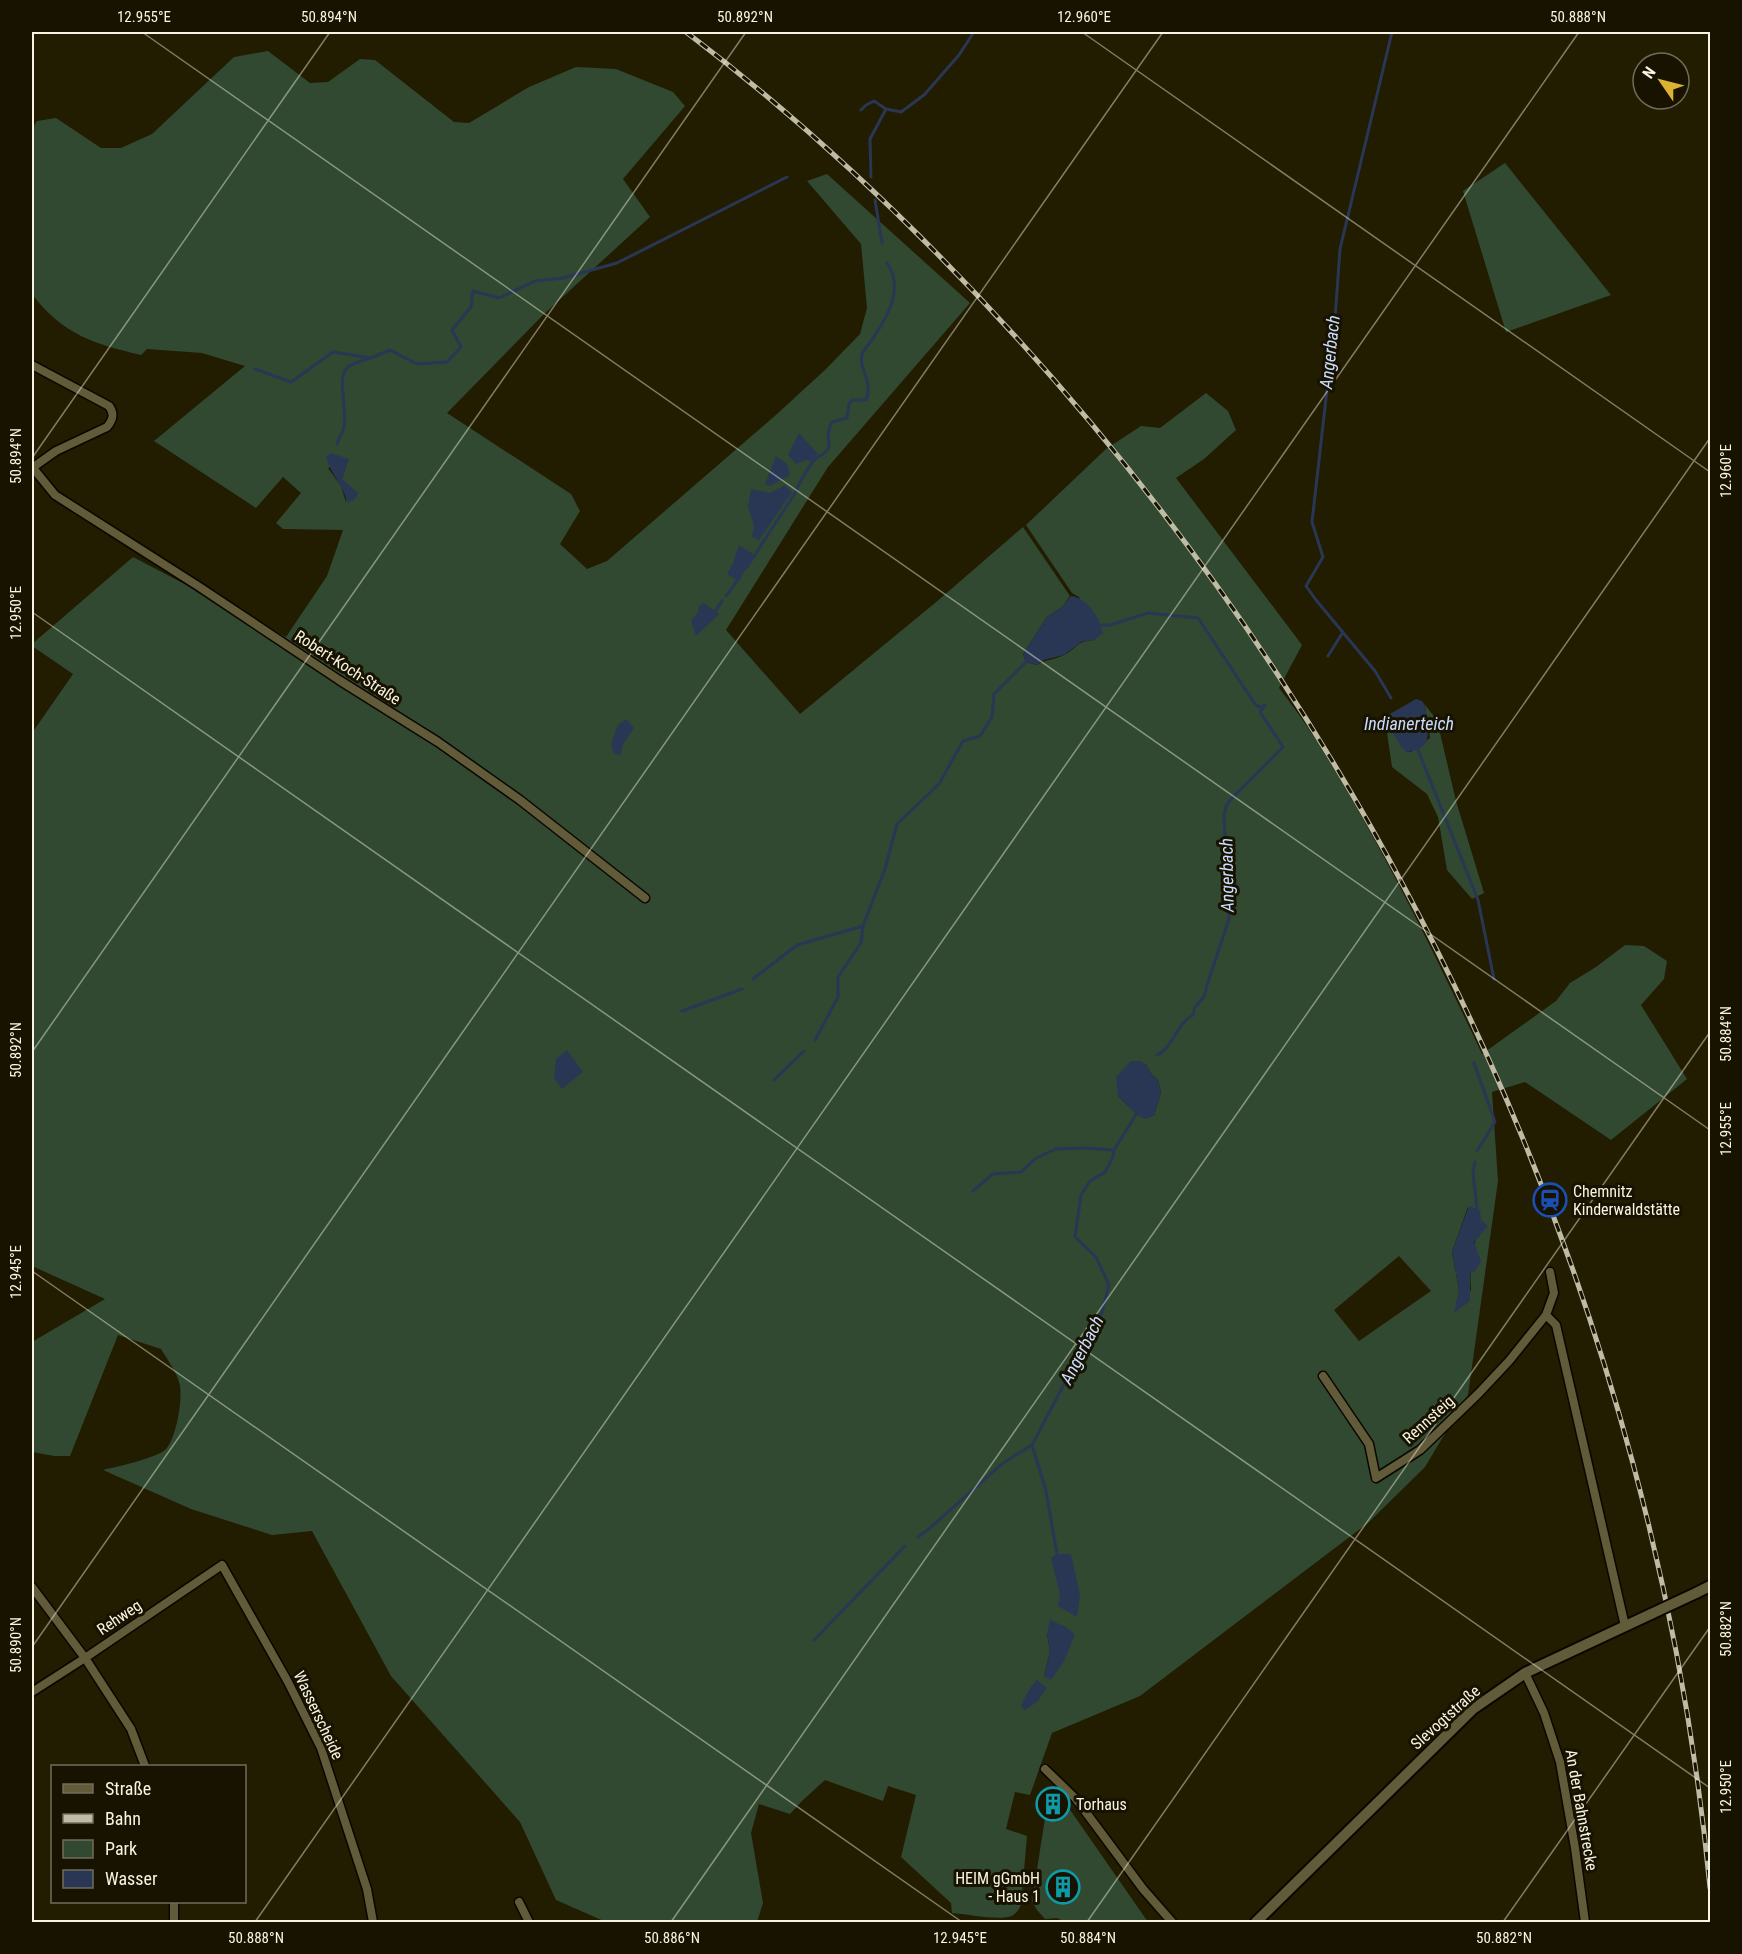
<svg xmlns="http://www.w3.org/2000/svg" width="1742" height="1954" font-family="'Roboto Condensed',sans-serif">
<rect width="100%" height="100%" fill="#221c00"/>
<path fill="#314931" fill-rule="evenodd" d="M268,51l42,32 18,-1 32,-23 15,1 79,62 15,1 60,-36 47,-20 40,2 57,23 12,14 -62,73 27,38 -107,98 -96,98 124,81 9,17 -20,33 27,25 20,-8 170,-147 49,-45 34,-35 7,-26 -6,-64 -54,-63 20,-7 143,129 -142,164 -102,163 74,84 135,-111 88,-76 47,69 -7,10 -16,11 -24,37 3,8 11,3c9,-6 18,-5 27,-10 15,-8 10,-13 30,-15l-15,-43 -7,-4 -46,-68 80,-76 35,-23 19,2 46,-35 22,18 8,19 -32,29 -28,19 126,167 -23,43c13,17 26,34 37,52 62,98 116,208 166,314l74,-53 14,-18 26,-16 29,-22 19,1 23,15 -3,18 -23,26 46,74 -76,61 -86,-58 -33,10 6,89 -30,214 -43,72 -57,56 -228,173 -88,37 -22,62 -15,-3 -9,37 21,7 -6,69c-2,4 -4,8 -9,11 -13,5 -45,-2 -60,-3l-1,-10 -50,-46 15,-62 -28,-9 -5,15 -58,-21 -23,21 -12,13 -31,-10 -8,29 12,70 -6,19h-151l-50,-22 -36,-78 -129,-146 -79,-145 -40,4 -81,-26 -88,-39c13,-3 53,-12 62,-20 11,-10 19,-54 14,-68 -3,-11 -12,-23 -18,-33l-43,-14 -48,121h-16l-22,-4v-110l73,-43 -73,-33v-533l41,-59 -41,-28v-2l101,-87 153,80 41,-61 16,-46 -60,-1 -7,-6 25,-30 -18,-16 -27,31 -102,-67 91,-75 -43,-13 -55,-4 -6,6c-47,-11 -79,-21 -109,-61v-165l5,-8 19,-3 45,30h20l31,-14 82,-77zM348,459l-6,20 4,5v18l-5,-16 -13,-18zM1146,1064l5,10 7,6 3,12 -7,24 -26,-10 -10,-10zM1468,1207l13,13c-7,23 -12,45 -10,70l-16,22 4,-22 -7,-38zM1399,1256l32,35 -72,50 -25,-31zM1047,1633l17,28 -20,15 6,-25z
M1505,163l106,132 -105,37 -43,-141z
M1422,701l15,19 19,81 28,92 -12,6 -25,-29 -9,-53 -11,-23 -35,-27 -7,-48 17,28 5,5h4l19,-14 -5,-32z
M1066,1804l82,118h-83l-8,-4 -12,1 -8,-9 -5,-9 14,-89h17l1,-7z"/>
<path fill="#293755" d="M799,433l19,21 -7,7 -5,-1 -10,4 -8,-9z
M331,453l18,6 -7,20 16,14 -3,6 -8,4c-3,-18 -17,-29 -21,-46z
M776,456l11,8 3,11 -20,11 -5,-2z
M785,485l7,7 -33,48 -7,-3 2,-12 -6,-18 3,-18 19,4z
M739,545l17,11c-8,7 -11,16 -18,25l-11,-7 6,-11z
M1071,596c17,2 28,21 32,37l-9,7 -13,2 -17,13 -20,5 -7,5 -11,-3 -3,-8 24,-37 16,-11z
M704,603l15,11 -23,22 -5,-15 7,-9 1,-6z
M1416,699l6,2c4,6 4,12 5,19 2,19 2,29 -20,32l-5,-4 -17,-29 3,-4z
M626,719l8,9 -10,15 -4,12 -6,-1 -3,-10 7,-19z
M567,1050l16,22 -21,17 -8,-11 2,-19z
M1131,1061h9l6,3 5,10 7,6 3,12 -7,24 -9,3 -8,-4 -19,-19 -2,-19z
M1469,1206l11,4 1,10 7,6 -14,16 7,19 -6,10 -5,3v27l-16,12 5,-23 -7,-38z
M1057,1554h14l9,41 -3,22 -19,-11 2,-12 -9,-36z
M1050,1620l16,7 9,8 -11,26 -13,19 -7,-4 6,-25 -3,-18z
M1037,1680l10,8 -10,14 -12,8 -4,-3c4,-11 8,-19 16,-27z"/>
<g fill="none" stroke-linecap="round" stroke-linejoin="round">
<path stroke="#293755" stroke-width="3" d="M861,110l5,-5 8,-4 12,8 15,3 23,-17 35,-40 15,-23
M871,177l-1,-38 16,-30
M875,200l7,43
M255,369l36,13 42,-30 38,6 19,-8 27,14 30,-2 14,-15 -9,-17 19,-23 2,-16 26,7 36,-17 28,-3 54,-15 170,-86
M337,444c2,-6 4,-9 6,-14 6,-14 -7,-54 4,-62 5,-5 15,-7 22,-10
M747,567l48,-74c5,-11 11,-23 19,-33 4,-5 11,-5 14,-11 4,-10 -4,-13 4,-27l15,-4 2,-14 3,-4h14c8,-19 -8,-31 -4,-45 1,-5 7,-11 10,-15 12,-19 27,-40 21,-65 -1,-4 -4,-8 -6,-12
M726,596l14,-19
M716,610l6,-9
M1101,625h9l38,-12 50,5 57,86 4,3 5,-1
M1328,656l15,-24
M1391,698l-16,-27 -59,-71 -10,-14 17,-29 -11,-35 23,-203 5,-70 52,-217
M1416,745l62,155 16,79
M753,979l44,-34 66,-19 22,-57 12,-45 42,-40 24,-43 17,-5 12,-19 2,-23 32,-32
M682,1011l60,-22
M815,1040l23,-43v-20l23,-34 2,-17
M1157,1055c15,-6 20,-32 36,-40l2,-8 9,-10 3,-12 22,-66 -5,-103 2,-10 6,-8 51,-51 -23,-35 5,-7
M1474,1063l21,59 -18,29
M774,1080l30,-29
M1475,1162l-2,11 4,36
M973,1191l20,-17 28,-2 15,-14 20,-9 27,-1 31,2
M918,1537l12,-9 73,-65 29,-18
M1057,1554l-11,-63 -14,-46 70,-133 7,-27 -13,-28 -21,-20 6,-42 9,-14 15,-9 8,-15 1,-7 23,-37
M814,1640l91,-94"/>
<g stroke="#0c0600" stroke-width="11">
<path id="minor" d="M32,365l77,41c6,8 4,14 -2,21l-51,24 -24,17
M33,468l22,27 143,91 141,94 99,62 82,58 125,98
M1546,1315l8,-22 -4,-21
M1323,1376l46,68 7,34 44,-28 59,-57 30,-32 37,-46 10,10 69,301
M32,1587l53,71 46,71 14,37
M1525,1673l19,40 16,49 15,86 10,74
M32,1692l53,-34 137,-93 66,117 33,66 46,141 6,33
M1045,1769l31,30 67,90 29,33
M174,1902v20
M519,1902l10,20"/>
</g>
<g stroke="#0c0600" stroke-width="14">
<path id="tertiary" d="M1696,1593l14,-7
M1256,1922l217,-213 52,-36 126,-59"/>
</g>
<use href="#minor" stroke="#615b3a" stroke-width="8"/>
<use href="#tertiary" stroke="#615b3a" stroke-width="10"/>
<g stroke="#bfbca6" stroke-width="5">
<path id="rail" d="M686,32c119,90 229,194 329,304 388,426 640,977 695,1552"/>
</g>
<use href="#rail" stroke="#181300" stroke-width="3" stroke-dasharray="9" stroke-linecap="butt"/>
<g stroke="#0c0600" stroke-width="14" stroke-linecap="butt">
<path id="tertiary-bridge" d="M1651,1614l45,-21"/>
</g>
<use href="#tertiary-bridge" stroke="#615b3a" stroke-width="10"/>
</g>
<path fill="none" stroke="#f7f4e1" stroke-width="1.5" stroke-opacity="0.45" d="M142,32l1568,1098M1082,32l628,440M32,458l298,-426M32,612l1678,1176M32,1052l714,-1020M32,1271l930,651M32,1647l1131,-1615M255,1922l1324,-1890M671,1922l1039,-1484M1087,1922l623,-890M1503,1922l207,-295"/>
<defs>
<g id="station-ring" transform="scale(1.725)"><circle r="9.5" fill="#181300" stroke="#1a4fb4" stroke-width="1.5"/><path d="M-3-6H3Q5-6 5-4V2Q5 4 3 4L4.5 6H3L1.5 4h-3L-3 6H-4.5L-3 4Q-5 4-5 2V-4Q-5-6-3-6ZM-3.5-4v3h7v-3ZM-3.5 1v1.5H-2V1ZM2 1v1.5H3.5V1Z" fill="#1a4fb4"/></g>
<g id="building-ring" transform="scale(1.725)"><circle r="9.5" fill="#181300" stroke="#0f9aa8" stroke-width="1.5"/><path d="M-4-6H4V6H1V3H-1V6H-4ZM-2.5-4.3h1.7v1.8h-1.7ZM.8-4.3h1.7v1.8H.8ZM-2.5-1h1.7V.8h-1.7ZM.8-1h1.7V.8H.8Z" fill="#0f9aa8"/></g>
</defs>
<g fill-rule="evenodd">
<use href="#station-ring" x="1550" y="1200"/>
<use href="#building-ring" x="1053" y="1804"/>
<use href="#building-ring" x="1063" y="1887"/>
</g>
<g text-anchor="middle" stroke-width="6" stroke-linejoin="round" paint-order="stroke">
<g font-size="16" fill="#f7f4e1" stroke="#181300">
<text transform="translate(348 667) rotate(33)" y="6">Robert-Koch-Straße</text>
<text transform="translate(1428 1419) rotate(-42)" y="6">Rennsteig</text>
<text transform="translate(119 1617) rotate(-34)" y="6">Rehweg</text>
<text transform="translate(319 1715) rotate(65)" y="6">Wasserscheide</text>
<text transform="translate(1445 1717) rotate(-42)" y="6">Slevogtstraße</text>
<text transform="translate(1582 1810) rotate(80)" y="6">An der Bahnstrecke</text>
</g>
<g font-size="16" fill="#f7f4e1" stroke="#181300" text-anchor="start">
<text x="1573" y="1197">Chemnitz<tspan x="1573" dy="18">Kinderwaldstätte</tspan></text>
<text x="1076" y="1810">Torhaus</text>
<text x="1040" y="1884" text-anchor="end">HEIM gGmbH<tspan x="1040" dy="18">- Haus 1</tspan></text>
</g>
<g font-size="18" font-style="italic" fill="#cadcff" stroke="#181300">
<text transform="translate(1330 352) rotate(-84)" y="6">Angerbach</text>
<text x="1409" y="730">Indianerteich</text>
<text transform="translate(1227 875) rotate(-91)" y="6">Angerbach</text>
<text transform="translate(1082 1350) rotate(-63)" y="6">Angerbach</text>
</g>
</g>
<rect width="1742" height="1954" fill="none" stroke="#181300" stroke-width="66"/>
<rect x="51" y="1765" width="195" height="138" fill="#181300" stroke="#716d5a" stroke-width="1.5"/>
<rect x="63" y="1784" width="30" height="9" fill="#615b3a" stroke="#716d5a" stroke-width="1.5"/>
<text x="105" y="1795" font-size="18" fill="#f7f4e1">Straße</text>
<rect x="63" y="1814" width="30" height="9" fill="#bfbca6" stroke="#716d5a" stroke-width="1.5"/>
<text x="105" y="1825" font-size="18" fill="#f7f4e1">Bahn</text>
<rect x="63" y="1840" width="30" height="18" fill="#314931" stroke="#716d5a" stroke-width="1.5"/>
<text x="105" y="1855" font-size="18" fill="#f7f4e1">Park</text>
<rect x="63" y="1870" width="30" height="18" fill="#293755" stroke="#716d5a" stroke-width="1.5"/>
<text x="105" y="1885" font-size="18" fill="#f7f4e1">Wasser</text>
<g transform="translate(1661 81) rotate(305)"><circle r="28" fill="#181300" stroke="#716d5a" stroke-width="1.5"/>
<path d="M0-4.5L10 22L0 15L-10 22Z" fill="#dcb233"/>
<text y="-9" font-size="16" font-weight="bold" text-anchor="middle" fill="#f7f4e1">N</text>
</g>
<rect x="33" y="33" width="1676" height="1888" fill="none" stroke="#f7f4e1" stroke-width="2"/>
<g font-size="15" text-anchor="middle" fill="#f7f4e1">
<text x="144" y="22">12.955°E</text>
<text x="329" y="22">50.894°N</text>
<text x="745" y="22">50.892°N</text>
<text x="1084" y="22">12.960°E</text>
<text x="1578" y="22">50.888°N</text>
<text transform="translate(16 456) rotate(-90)" y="5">50.894°N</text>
<text transform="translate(1726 471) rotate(-90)" y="5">12.960°E</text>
<text transform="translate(16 613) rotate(-90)" y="5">12.950°E</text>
<text transform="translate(1726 1034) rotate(-90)" y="5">50.884°N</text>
<text transform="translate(16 1050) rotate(-90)" y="5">50.892°N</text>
<text transform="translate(1726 1129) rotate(-90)" y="5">12.955°E</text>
<text transform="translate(16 1272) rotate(-90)" y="5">12.945°E</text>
<text transform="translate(1726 1629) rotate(-90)" y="5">50.882°N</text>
<text transform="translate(16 1645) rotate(-90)" y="5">50.890°N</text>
<text transform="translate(1726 1787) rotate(-90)" y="5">12.950°E</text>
<text x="256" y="1943">50.888°N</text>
<text x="672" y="1943">50.886°N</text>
<text x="960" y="1943">12.945°E</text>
<text x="1088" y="1943">50.884°N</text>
<text x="1504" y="1943">50.882°N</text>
</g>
</svg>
